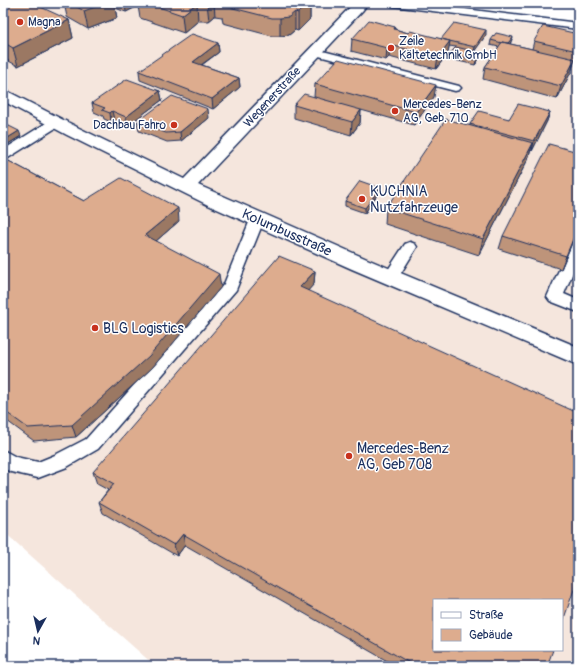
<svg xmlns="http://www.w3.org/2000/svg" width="581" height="669" font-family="Pangolin,sans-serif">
<rect width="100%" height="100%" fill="#fff"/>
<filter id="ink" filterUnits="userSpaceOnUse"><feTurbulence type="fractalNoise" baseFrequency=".025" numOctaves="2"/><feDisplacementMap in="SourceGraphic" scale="8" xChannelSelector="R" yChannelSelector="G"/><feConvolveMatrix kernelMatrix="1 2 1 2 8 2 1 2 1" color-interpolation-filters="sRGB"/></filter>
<g filter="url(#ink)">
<path fill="#f5e6dd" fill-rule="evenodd" d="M3,3h352l223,28v635h-423l-152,-135zM434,600h128v50h-128z"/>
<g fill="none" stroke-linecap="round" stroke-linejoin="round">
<g stroke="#1b2f5e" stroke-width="3">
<path id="service" d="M387,3h30l161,20v6l-186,-23z
M315,49l144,37 2,2 -2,2 -4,1 -144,-37 -1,-2 1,-2z
M55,119l4,1 2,3 -2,3 -51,32 -5,1v-9l48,-30z
M257,215l5,2 2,3 -28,70 -138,159 -31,18 -29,11 -27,-6 -8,-4v-18l13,7 22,5 17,-7 31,-16 138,-155 26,-64 2,-3z
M578,238v22l-14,34 14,6v12l-28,-11 -3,-4 24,-54 2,-3z
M410,242l5,2 2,3 -21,34 -5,1 -5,-1 -2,-4 2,-4 19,-29z"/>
</g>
<g stroke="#1b2f5e" stroke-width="3">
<path id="minor" d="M359,3l4,1 2,3 -2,3 -165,175 169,74 211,88v18l-226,-96 -144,-64 -141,-70 -64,-34v-11l6,2 70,36 105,51 169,-175z"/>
</g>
<use href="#service" fill="#fff" fill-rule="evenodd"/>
<use href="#minor" fill="#fff" fill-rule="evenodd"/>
</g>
<path fill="#be947a" stroke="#1b2f5e" d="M3,3l66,17 4,18 -55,28 -15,-8z
M64,3h246v16l-12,12 -3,-1 -6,5 -9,1h-8l-49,-13 -1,-6 -7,-1 -6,5h-11l-14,12 -44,-15 -2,-12 -12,6 -11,-4 2,10 -29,11 -21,-12z
M395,27v2l13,4 33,6 45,-4 -12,16 7,2 -1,5 -5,7 -25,-6v-5l6,-7 -7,-1 -1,7 -12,16 -47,-12 -3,3 -35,-9 1,-12z
M578,34v20l-3,5 -4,13 -14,27 -74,-20 2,-12 14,-20 -9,-2 1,-5 20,2 -1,2 22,5 2,-8z
M218,43l1,9 -17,13 37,13 1,9 -27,22 -73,-29 -1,-9z
M315,84l119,13 -20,28 -53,-15 -1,13 -9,12 -57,-17v-13l20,-8z
M160,91l2,9 -35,26 -13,-6 -3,2 -7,-3 -1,-3 -9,-4 -2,-9z
M550,112l-3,9 -15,30 -1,-1 -3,9 -49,96 -94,-31 1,-16 84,-82v-2l39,-5z
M209,118l-28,23 -14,1 -28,-11 -2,-9z
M3,123l18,13 -13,8 -5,-3z
M3,158l81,43 95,20 -23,20 65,46 -69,81 -76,69 -42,4 -31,-23z
M379,192l-14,21 -20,-7v-5z
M578,229l-17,40 -62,-20 4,-13z
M315,271l-1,13 -6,6 239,376h-151l-211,-121 -8,11 -74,-43 -4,-11 9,-12 -11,-6 -4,-12z"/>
<path fill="#9b7863" stroke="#1b2f5e" d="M100,3h14l3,15 -29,11 -4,-18z
M125,3h12l1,3 -12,6z
M197,3l1,18 -14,12 -2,-18z
M207,3h7l1,13 -6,5z
M308,3h2v16l-12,12v-18z
M295,12v18l-6,5 -9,1v-18z
M69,20l4,18 -55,28 -5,-18z
M486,30v5l-12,17 1,-5z
M513,37l-2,5 -5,7 1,-5z
M450,41l-2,12 -12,16 2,-12z
M218,43l1,9 -25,18 -1,-8z
M390,45l-1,12 -3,3 1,-12z
M578,50v4l-3,6 2,-9z
M481,53l-1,5 -5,7 1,-5z
M575,59l-4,13 -14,27 4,-13z
M239,78l1,9 -27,22 -1,-10z
M436,85l-2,12 -20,28 2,-13z
M160,91l2,9 -35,26 -1,-9z
M208,109l1,9 -28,23 -1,-9z
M361,110l-1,13 -9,12 1,-13z
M112,111l2,9 -3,2 -1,-9z
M550,112l-3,9 -15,30 2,-10z
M19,131l2,5 -13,8 -2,-5z
M533,143l-5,16 -49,96 4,-16z
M380,188l-1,4 -14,21v-5z
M178,208l1,13 -31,27 -3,-13z
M578,227v2l-17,40 5,-13z
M315,271l-1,13 -14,16v-13z
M219,274l2,13 -69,81 -76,69 -4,-12z
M183,534l2,11 -8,11 -3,-11z"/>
<path fill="#ddac8e" stroke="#1b2f5e" d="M3,3h29l37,17 -56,28 -10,-6z
M70,3h36l-22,8z
M147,3h50l-15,12z
M224,3h84l-10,10 -3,-1 -6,5 -9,1h-8l-51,-13z
M369,20l26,7 -1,2 14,4 2,-2 40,10 -12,16 -48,-12 -3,3 -35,-9z
M454,23l32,7 -11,17 -34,-8z
M543,26l35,8v16l-1,1 -43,-10z
M496,33l17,4 -5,6 -6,-1v1l-11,-3z
M192,34l26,9 -25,19 46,16 -27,21 -73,-28z
M502,42l73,17 -14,27 -76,-19z
M456,47l25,6 -5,7 -26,-6z
M338,59l98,26 -20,27 -101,-28z
M127,79l33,12 -34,26 -14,-6 -2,2 -8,-3 3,-2 -13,-5z
M304,94l57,16 -9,12 -58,-17z
M172,96l36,13 -28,23 -14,1 -29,-11z
M518,104l32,8 -16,29 -64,-17 9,-13 30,8z
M446,119l87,24 -50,96 -97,-31z
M3,123l16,8 -13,8 -3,-2z
M549,144l29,8v75l-12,29 -63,-20z
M3,158l81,43 37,-23 57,30 -33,27 74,39 -70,82 -77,69 -44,3 -25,-18z
M360,181l20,7 -15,20 -20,-7z
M279,256l36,15 -15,16 278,126v165l-16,46v-24h-128v50h119l-6,16h-132l-232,-132 -9,11 -75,-43 15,-18 -21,-12z"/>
</g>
<g fill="#c8321e" stroke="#fff" stroke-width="1.5">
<circle cx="20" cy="22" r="4"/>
<circle cx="391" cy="48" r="4"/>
<circle cx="395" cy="111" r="4"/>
<circle cx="174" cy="125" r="4"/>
<circle cx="362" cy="199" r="4"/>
<circle cx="95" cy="328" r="4"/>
<circle cx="349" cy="456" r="4"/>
</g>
<g text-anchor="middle" stroke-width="3" stroke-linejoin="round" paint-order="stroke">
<g font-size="12" fill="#1b2f5e" stroke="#fff" text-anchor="start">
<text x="28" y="26">Magna</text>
<text x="399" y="45">Zeile<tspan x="399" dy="14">Kältetechnik GmbH</tspan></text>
<text x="403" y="108">Mercedes-Benz<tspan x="403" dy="14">AG, Geb. 710</tspan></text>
<text x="166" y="129" text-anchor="end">Dachbau Fahro</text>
</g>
<g font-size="12" fill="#1b2f5e" stroke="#fff">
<text transform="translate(272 97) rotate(-47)" y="4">Wegenerstraße</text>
</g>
<g font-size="14" fill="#1b2f5e" stroke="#fff" text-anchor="start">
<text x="370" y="196">KUCHNIA<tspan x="370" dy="16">Nutzfahrzeuge</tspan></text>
<text x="103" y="333">BLG Logistics</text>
<text x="357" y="453">Mercedes-Benz<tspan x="357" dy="16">AG, Geb 708</tspan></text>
</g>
<g font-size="14" fill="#1b2f5e" stroke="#fff">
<text transform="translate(287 232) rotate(24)" y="5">Kolumbusstraße</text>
</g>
</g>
<rect width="581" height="669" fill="none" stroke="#fff" stroke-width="16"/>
<rect x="8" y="8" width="565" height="653" fill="none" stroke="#1b2f5e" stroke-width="1.5" filter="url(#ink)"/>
<rect x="433" y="599" width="130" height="52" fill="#ffffff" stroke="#a4acbf"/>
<rect x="441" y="612" width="20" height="6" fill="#ffffff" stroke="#a4acbf"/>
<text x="469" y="619" font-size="12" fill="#1b2f5e">Straße</text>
<rect x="441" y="629" width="20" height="12" fill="#ddac8e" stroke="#a4acbf"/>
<text x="469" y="639" font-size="12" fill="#1b2f5e">Gebäude</text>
<g transform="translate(38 631) rotate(188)" stroke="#ffffff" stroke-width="3" paint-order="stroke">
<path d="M0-3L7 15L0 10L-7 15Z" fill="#1b2f5e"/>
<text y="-6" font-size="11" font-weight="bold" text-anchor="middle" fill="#1b2f5e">N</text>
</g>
</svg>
